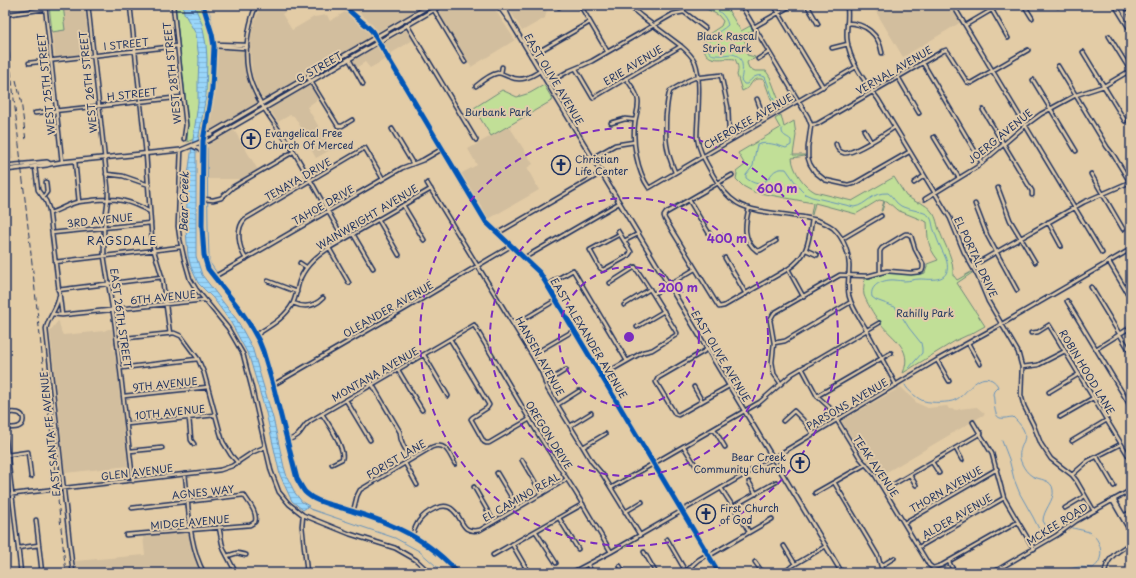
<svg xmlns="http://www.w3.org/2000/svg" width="1136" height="578" font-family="'Playpen Sans',sans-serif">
<defs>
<pattern id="water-rules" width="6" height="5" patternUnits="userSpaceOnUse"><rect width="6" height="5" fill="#99d6fa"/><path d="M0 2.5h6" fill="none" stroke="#83b8d9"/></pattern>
</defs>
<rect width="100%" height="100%" fill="#e3cca6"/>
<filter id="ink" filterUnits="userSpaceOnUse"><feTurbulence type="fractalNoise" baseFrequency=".025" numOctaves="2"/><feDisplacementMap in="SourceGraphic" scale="8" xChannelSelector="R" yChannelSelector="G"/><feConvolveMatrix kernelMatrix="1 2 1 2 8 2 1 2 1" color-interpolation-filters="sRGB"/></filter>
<g filter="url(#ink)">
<path fill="#d2be9e" d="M49,5h35l6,48 -35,4z
M261,5h31l1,2 -11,7 10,16 22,-13 13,-2 3,6 15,-9 23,19 2,4v3l-80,46 -25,14h-3l-5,-10 -5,-15 -1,-13 -1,-19 4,-18z
M350,5h75l-46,26 -2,-1 -9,-10z
M452,5h40l23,35 -44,27 -32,-54z
M507,5h41l-3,13 -23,13z
M872,5h79l10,17 -58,35z
M405,31h2l6,9 -23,14 -6,-11z
M377,47h1l8,12 -16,9 -5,-6 -9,6 -4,-8z
M218,49l25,2 1,1 1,16 2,11 11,24 -49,28 -2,-2 8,-45 1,-33z
M5,83l8,76 -8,2z
M309,86l2,1 7,12 -11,8 25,42 -16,9 -15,-26 2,-1 -9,-15 -4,-1 -12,7 -8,-12v-1z
M509,126l24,38 -6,4 12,22 -52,30 -27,-46 17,-9 -9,-16z
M234,130l24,40 -17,9h-35v-30l2,-4z
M58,321l1,1 2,9 2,4 41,-4 4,-2h5l1,16 -2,3 1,1 2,1 13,116 -63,7 -15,-142z
M901,387l16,16 11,5 19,-2 2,3 9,1 1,-1 18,-2 8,7 -105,62 -8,-11 -10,-11 -20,-32 1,-2z
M189,532l3,20 10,21h-126l-1,-12 70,-6 -2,-19z"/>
<path fill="#c1df97" stroke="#6e877a" d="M49,5h14l2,16 -1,1 1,8 -13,2z
M175,5h26l10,33v11l-1,34 -8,49 -3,5 -12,5 1,-20z
M699,5h26l16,26 9,-5 3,4 -10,6 4,11v8l8,2 -1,2 -6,2 -1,2 2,5 6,3h11l4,6 11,29 -6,4 -11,-30c-4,-2 -8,-1 -11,1l-5,7 -6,3 -5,-16c2,-7 1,-10 -2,-16 -15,-2 -30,6 -32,-16l6,-9 12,-8 2,-5 -5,-6z
M544,85l9,15 -62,36 -17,-28 28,-18 15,7 13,-4z
M781,115l3,12 10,-6 2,14 -3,20h12v1l-13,2c1,13 12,28 23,34l37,9 42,-24 12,19 12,7 2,-1c4,3 9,5 12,10 5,5 5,14 8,20 6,16 14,26 13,44h1l3,4 14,-8 1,1 -15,10 28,43 -16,9h-1l-13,6 -52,32c11,-26 -13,-35 -25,-53 -4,-5 -12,-19 -14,-25 -1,-4 0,-11 1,-16l8,-1 15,-6 15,2h19l3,-1 2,-6v-3l11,-4c-11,-14 -10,-21 -11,-38l-30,-12 -10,-9h-2l-3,10h-1l3,-10 -5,-1 -23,14 -41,-11 -3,12 -1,-1 2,-11 -59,-11 -11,-6 -7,-7 1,-5 -1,-2 9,-7 -7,-12 42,-25 -5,-9z"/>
<path fill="url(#water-rules)" stroke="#6793bc" d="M183,5h11l8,19 4,21 1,14 -1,37 -10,56v104l6,19 35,45 15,27 21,71 11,49 3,10 8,16 7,9 7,4 -6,4 -11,-9 -3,-6 -9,-20 -14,-62 -17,-57 -19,-35 -17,-23 -15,-15 -7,-16 -3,-11 -2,-26 2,-55 10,-71v-22l1,-23 -3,-25 -12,-21z"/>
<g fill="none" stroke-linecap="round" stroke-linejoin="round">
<path stroke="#6793bc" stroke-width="1" d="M207,5l4,12 5,25
M658,5l3,1 9,-1
M708,5c9,4 18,10 20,20 -4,4 -11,7 -15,12 -5,6 -8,18 3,18 5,1 11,-1 16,-1 13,2 11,17 9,26l3,4h3c5,-6 10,-11 18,-7l12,31
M208,125l8,-42v-33
M782,129c-1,7 5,7 9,11v5l-5,3c-9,-3 -20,-7 -29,-3l-1,4 -3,17 -7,9v3c5,4 12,8 18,4 8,-4 7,-15 22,-13l14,20 5,5 7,3 42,10c13,-2 17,-15 34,-14 5,3 7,10 13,13 7,4 24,5 28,10 4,4 3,10 5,14 2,6 4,12 7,18 3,7 8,14 6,23 -3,11 -19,8 -27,8 -6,0 -10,2 -16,2 -3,0 -6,-1 -9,-1 -10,-1 -26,4 -23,17l4,3 19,7 4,5 10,16 12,15 1,5v5l-13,15
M207,148l1,79 1,31 1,5 7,10
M905,385c2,5 14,15 19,16 7,2 25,2 31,-1 12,-5 22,-28 37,-20 3,2 5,4 6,7l-4,4 -1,3c2,6 0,22 7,24 4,1 9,-1 13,-1 3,3 8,8 10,12 7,13 -9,19 -1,35 2,4 5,9 10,12 7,4 20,3 21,14 2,10 -10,20 -10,31l5,8 4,1 7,-1
M1002,441l7,18 5,20 6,15 13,23 11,22
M306,506l4,3 85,29 24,13 25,22
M1052,573l2,-1 25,-5 14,1c12,-8 9,-26 -1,-34 -5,-4 -13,-4 -19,-6"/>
<g stroke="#1b2f5e" stroke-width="5.5">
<path id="minor" d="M45,5l17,157
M88,5l20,183v11l-4,29v28l11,69 18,156
M130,5l16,148 6,88 2,10 8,26 8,57
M173,5l13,120 -2,14
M203,5l9,29 2,12 -2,43 -9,52 -1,85 2,29 4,14 30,38 11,16 10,18 4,10 10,34 24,94c3,5 5,9 8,13 10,10 24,12 37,16 15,5 31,9 46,16 27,11 51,27 70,49
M256,5c-9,24 -14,55 -4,80 10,25 28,45 42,67 17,29 33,58 50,87
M344,5c8,10 19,16 28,26l114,191 54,51 179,300
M558,5l1,2
M580,5l27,46
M628,5l13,11 40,30c6,5 11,10 14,16 7,17 2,56 2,75 2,15 9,25 16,38 6,11 13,21 24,28 14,9 47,11 65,14 11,2 22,4 31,11 11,10 17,27 16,41 0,10 -2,18 0,27 3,12 11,23 17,33 10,19 20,37 30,56
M741,5l67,112 3,8 -3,22v11l2,6 5,8 10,8 23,5 7,-2 54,-31
M774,5l49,82
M807,5l11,19
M847,5c2,11 -1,23 0,34 2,22 18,43 31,60l72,119 14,34 14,25 10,24 30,51 4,15 -1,28 3,11 9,18 8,20 10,15 21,16 4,5 18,31
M953,5l149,248
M1024,5l8,13
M1057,5l1,1 1,-1
M434,10l31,52
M992,10l16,28
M10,14l35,-5
M1125,14l6,-3
M847,23c18,0 32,11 35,30
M407,25l69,115
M966,25l34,-20
M754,27l38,-22
M1109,36l21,34
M214,46l1,-2 30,1 2,2
M214,46l31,2 2,-1
M832,48l16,-4
M1083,52l42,69
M531,56l59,-34
M349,59l14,25
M758,59l11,-7
M29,63l148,-17
M923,63l59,100
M1058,66l49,81 7,9 17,28
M576,69l17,29 88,-52
M501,73l1,-6
M308,77l30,49h4l10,-6
M898,77l21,36
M626,78c4,7 11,14 12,22 1,8 -2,15 -3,22 -3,20 2,49 14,66l207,-121
M1033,80l43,71
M548,83l21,-12 12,-5 11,-5 81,-47 11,-2 21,16
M476,86c6,-5 15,-12 22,-13 4,0 8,3 12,4 11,5 21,0 30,-6
M757,99l8,21
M983,110l49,81v4
M35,113l148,-16
M611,123l14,-4 10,1
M811,125l6,-1 126,-73 3,-1 2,2 19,30 4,1 57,-33
M392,129l21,35
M864,130l7,12
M934,137l25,41
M836,144c1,5 3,8 8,9 8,2 42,-20 51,-26
M181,150l-3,76 2,14 4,18 6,21 6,10 32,39 15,26 9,35 19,82 8,21 10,12 14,11 47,19 45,14 21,12 14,13
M592,158l23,-13 19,-3
M75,161l4,41
M35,167l3,23 8,11 3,8 13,106
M675,172c-9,-21 -10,-33 -9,-56 1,-8 1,-17 4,-25l17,-10 7,-3 27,-3 7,32 1,24 4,8
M106,174l17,2 26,9
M1091,174l32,55
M732,175l-66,38 -2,3 1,3 52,85 2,3 5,-1 64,-37c20,-13 21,-28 24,-50
M427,183l105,172 10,18 5,15 36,59 9,15 11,13 37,60
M914,183l10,-7
M998,188l12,32 25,42
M43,197l4,-5 -1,-10
M203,199l10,1 8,-2 12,-11 60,-35
M925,199l52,-32 20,-17 29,-25 15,-11 35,-19 28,-9 27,-16
M689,200l21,35
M975,204l12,31 30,55
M403,205l21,35
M749,208c-4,16 -7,32 8,43l4,-1 15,-9
M50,213c10,-3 18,-9 28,-11 5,-1 11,-1 16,-2 22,-2 36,0 56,12
M378,219l21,36
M1048,222l13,24
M618,231l13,21 -3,4 -25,14 -3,-2 -10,-18 30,-16
M52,233l99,-10
M498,233l103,-60
M353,234l20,34
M842,239l39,-23
M624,241l14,-7
M329,248l20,35
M806,250l11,5
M524,258l95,-55
M725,258l21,36
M246,259c-7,-11 -11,-30 -1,-40l120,-71 18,31
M55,262l126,-15
M1109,262l22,37
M300,263l6,4
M972,266l112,-64 46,-20
M788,269l15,27
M214,277l188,-109 21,-8 19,-11
M268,281l29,11
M547,285l26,-15 54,91
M1091,287l40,66
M58,290l104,-13
M653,294l42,-25
M59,296c-1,12 -11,21 -13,33l27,244
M1067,301l64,106
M293,303c11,5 21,4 30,-5
M624,305l26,-16
M52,314l10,1 142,-15
M514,325l42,-25
M637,327l27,-16
M1031,333l7,-1 11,-7 82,135
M256,335c14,-9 29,-17 37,-32 3,-6 4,-14 6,-21 5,-15 16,-25 30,-34l102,-59
M117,339l57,-6 7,3 17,23 6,14 16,59 3,10 8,13 7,8
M450,339l39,66 -2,3 -14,9 -2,2 13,23 2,1h3l41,-24
M774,343l11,-2 66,-39
M968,343l12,21
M708,349l-50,29 -2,4 18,30 1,2 3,1 51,-29
M1096,349l35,-22
M424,355l24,41
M532,355l41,-24
M937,360l12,21
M1022,367l16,-2 27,-14
M121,368l77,-9
M802,368l15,28 12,11 31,51 15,17 54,90 4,3 9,-3 76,-43
M398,370l24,40
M601,376l42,-24 9,-2 24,-15 1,-2 -24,-39 -18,-27 -25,16
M545,383l21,-13
M372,384l28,48c0,11 6,18 12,27
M781,384l-7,-10 -2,-12 2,-19 -4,-23 4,-7 66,-38 28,1 19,-5 24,2 8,-1 3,-1 1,-3v-4l-8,-15 -4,-13 -3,-2h-3l-23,14 -2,3v21
M273,385l130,-75 108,-64
M694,387l8,14
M1049,392l30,-18
M124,396l84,-9
M817,396l74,-43
M346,400l24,40
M557,405l22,-14
M5,413c4,0 9,-1 13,0 7,2 7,11 0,14 -4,1 -9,1 -13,1
M322,414c6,9 24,35 20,45l-10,5
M1060,417l33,-19
M189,418l2,22 3,4
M783,421l11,-10 12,12 7,11
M973,422l19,32 12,44 30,51
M127,424l88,-9
M570,426l21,-13
M714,429l11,18
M5,433l16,140
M288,440c16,-5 11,-11 22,-19l164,-96 66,112 36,56 35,59
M1072,441l35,-21
M583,447l22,-13
M684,447l12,19
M956,449l6,11
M130,451l32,-3
M7,455l21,-3 3,25
M1097,457l17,29
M522,460l20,34
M932,462l7,11
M405,463l12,22
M497,473l21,35
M185,474c4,33 3,70 19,99
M910,475l6,10
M1072,475l16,-14 33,-17
M749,482l7,12
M834,482l44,74 5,17
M474,487l20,35
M611,488l149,-86 32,-28 10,-6 77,-45
M721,488c9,15 20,29 28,44
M884,490l97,-57
M815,493l51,-29
M5,495l215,-25 12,-4 21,-14 12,-5
M1114,499l17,29
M1112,500l19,33
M732,507l44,-25
M1065,508l20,-12
M353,512l4,-16 3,-6 72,-43c14,-5 17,6 23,17
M625,512l17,-10
M303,515l-1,11 5,47
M1123,516l8,-4
M559,518l19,31
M36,520l6,53
M904,523l93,-54
M219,527l3,16 2,7 12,23
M536,532l20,31
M126,535l124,-10 5,-3c3,-9 -6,-19 -11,-27l-112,13
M412,535c2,-4 4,-10 7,-14 6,-8 24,-21 34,-11 11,9 7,24 27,20l87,-51
M667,539l19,33
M512,544l17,29
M784,546l11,18
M919,547l85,-49
M18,548l21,-3
M644,552l12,21
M493,555l90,-51
M227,556l10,-3 9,2
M755,562l8,11
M949,562l6,11
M588,565l4,8
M620,566l4,7
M881,566l13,-8
M517,573l9,-5
M571,573l40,-21 162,-94 164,-98 65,-36 129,-75
M685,573c9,-9 13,-16 27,-19l60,-35
M784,573l8,-7 34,-20
M992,573l65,-38 19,-14 55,-31
M1105,573c1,-16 14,-22 26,-30"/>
</g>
<g stroke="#1b2f5e" stroke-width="6">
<path id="major" d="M498,5l11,15
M503,5l9,19 330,549
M1115,5l16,26
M1120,5l11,19
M204,129l3,4 4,1
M203,141l3,-5 225,-131
M193,146l6,3 4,5
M5,166l42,-4 3,2
M5,170l42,-5 3,-1 12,-2 119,-12 22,-9h5l234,-136"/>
</g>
<use href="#minor" stroke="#e0cbaa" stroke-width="2.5"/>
<use href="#major" stroke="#e0cbaa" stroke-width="3"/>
<path stroke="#1b2f5e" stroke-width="1" stroke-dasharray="6 3" stroke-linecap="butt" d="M5,17l61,556
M16,80l5,20 5,41"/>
<g stroke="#e0cbaa" stroke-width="8">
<path id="cycleway" d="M203,5l9,29 2,12 -2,43 -9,52 -1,85 2,29 4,14 30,38 11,16 10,18 4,10 10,34 24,94c3,5 5,9 8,13 10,10 24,12 37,16 15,5 31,9 46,16 27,11 51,27 70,49
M344,5c8,10 19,16 28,26l114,191 54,51 179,300"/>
</g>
<use href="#cycleway" stroke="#0057b8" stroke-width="5"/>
</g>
</g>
<g fill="none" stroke="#7b2cbf" stroke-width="2" stroke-dasharray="7 5">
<circle cx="629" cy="337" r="70"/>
<circle cx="629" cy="337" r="139"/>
<circle cx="629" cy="337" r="209"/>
</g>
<defs>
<g id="church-ring" transform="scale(1)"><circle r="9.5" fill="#e0cbaa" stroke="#1b2f5e" stroke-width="1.5"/><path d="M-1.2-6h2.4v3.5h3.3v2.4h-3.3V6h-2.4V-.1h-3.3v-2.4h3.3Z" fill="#1b2f5e"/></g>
</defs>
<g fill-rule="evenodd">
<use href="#church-ring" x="251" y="139"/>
<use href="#church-ring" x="561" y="165"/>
<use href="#church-ring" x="800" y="463"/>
<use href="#church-ring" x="706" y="514"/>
</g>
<g text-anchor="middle" stroke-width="4" stroke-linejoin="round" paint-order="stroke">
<g font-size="10" fill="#233861" stroke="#e0cbaa">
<text x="727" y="40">Black Rascal<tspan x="727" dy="12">Strip Park</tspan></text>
<text x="498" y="116">Burbank Park</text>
<text x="925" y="317">Rahilly Park</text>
</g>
<g font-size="10" fill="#1b2f5e" stroke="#e0cbaa">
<text transform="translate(126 44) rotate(-6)" y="4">I STREET</text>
<text transform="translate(633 65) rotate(-31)" y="4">ERIE AVENUE</text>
<text transform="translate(319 67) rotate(-30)" y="4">G STREET</text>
<text transform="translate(894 70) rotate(-30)" y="4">VERNAL AVENUE</text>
<text transform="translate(172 73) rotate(-96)" y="4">WEST 28TH STREET</text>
<text transform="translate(554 79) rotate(59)" y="4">EAST OLIVE AVENUE</text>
<text transform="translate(88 82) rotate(-96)" y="4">WEST 26TH STREET</text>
<text transform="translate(46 84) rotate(-96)" y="4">WEST 25TH STREET</text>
<text transform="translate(132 94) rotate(-6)" y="4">H STREET</text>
<text transform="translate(748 121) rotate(-30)" y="4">CHEROKEE AVENUE</text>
<text transform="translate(1000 136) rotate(-39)" y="4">JOERG AVENUE</text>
<text transform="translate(298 179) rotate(-30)" y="4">TENAYA DRIVE</text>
<text transform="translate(323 205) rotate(-30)" y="4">TAHOE DRIVE</text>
<text transform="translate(367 217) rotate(-31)" y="4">WAINWRIGHT AVENUE</text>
<text transform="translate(100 220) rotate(-6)" y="4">3RD AVENUE</text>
<text transform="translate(976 257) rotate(65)" y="4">EL PORTAL DRIVE</text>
<text transform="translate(163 297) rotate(-6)" y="4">6TH AVENUE</text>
<text transform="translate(388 309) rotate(-30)" y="4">OLEANDER AVENUE</text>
<text transform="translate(121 318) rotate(82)" y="4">EAST 26TH STREET</text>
<text transform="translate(589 338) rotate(59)" y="4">EAST ALEXANDER AVENUE</text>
<text transform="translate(540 356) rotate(61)" y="4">HANSEN AVENUE</text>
<text transform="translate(721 356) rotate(59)" y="4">EAST OLIVE AVENUE</text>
<text transform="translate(1087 372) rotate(59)" y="4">ROBIN HOOD LANE</text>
<text transform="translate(375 374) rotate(-30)" y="4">MONTANA AVENUE</text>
<text transform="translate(165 384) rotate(-6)" y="4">9TH AVENUE</text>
<text transform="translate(847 404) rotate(-30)" y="4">PARSONS AVENUE</text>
<text transform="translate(170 412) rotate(-6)" y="4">10TH AVENUE</text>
<text transform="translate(50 434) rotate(-96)" y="4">EAST SANTA FE AVENUE</text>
<text transform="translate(549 435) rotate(58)" y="4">OREGON DRIVE</text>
<text transform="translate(396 459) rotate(-30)" y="4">FORIST LANE</text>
<text transform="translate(876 466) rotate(56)" y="4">TEAK AVENUE</text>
<text transform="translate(137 472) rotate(-7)" y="4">GLEN AVENUE</text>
<text transform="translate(946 489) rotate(-30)" y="4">THORN AVENUE</text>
<text transform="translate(203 492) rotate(-6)" y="4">AGNES WAY</text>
<text transform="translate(521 497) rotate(-30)" y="4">EL CAMINO REAL</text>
<text transform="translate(957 516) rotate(-30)" y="4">ALDER AVENUE</text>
<text transform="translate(190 522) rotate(-5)" y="4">MIDGE AVENUE</text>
<text transform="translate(1057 524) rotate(-32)" y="4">MCKEE ROAD</text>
</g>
<g font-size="10" fill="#1b2f5e" stroke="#e0cbaa" text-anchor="start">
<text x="265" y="137">Evangelical Free<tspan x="265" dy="12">Church Of Merced</tspan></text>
<text x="575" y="163">Christian<tspan x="575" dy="12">Life Center</tspan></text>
<text x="786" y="461" text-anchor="end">Bear Creek<tspan x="786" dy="12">Community Church</tspan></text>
<text x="720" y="512">First Church<tspan x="720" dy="12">of God</tspan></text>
</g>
<g font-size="11" font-style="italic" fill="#213766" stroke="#e0cbaa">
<text transform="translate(184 202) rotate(-89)" y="4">Bear Creek</text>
</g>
<g font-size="11" letter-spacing="1" fill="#1b2f5e" stroke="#e0cbaa">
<text x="122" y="245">RAGSDALE</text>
</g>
</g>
<circle cx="629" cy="337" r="6" fill="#7b2cbf" stroke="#e0cbaa" stroke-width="2"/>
<g font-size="12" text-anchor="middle" font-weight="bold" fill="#7b2cbf" stroke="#e0cbaa" stroke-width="4" stroke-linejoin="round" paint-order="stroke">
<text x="777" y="193">600 m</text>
<text x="727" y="243">400 m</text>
<text x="678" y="292">200 m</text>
</g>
<rect width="1136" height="578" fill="none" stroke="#e0cbaa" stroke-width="20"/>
<rect x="10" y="10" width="1116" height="558" fill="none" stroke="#1b2f5e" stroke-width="1.5" filter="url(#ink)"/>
</svg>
